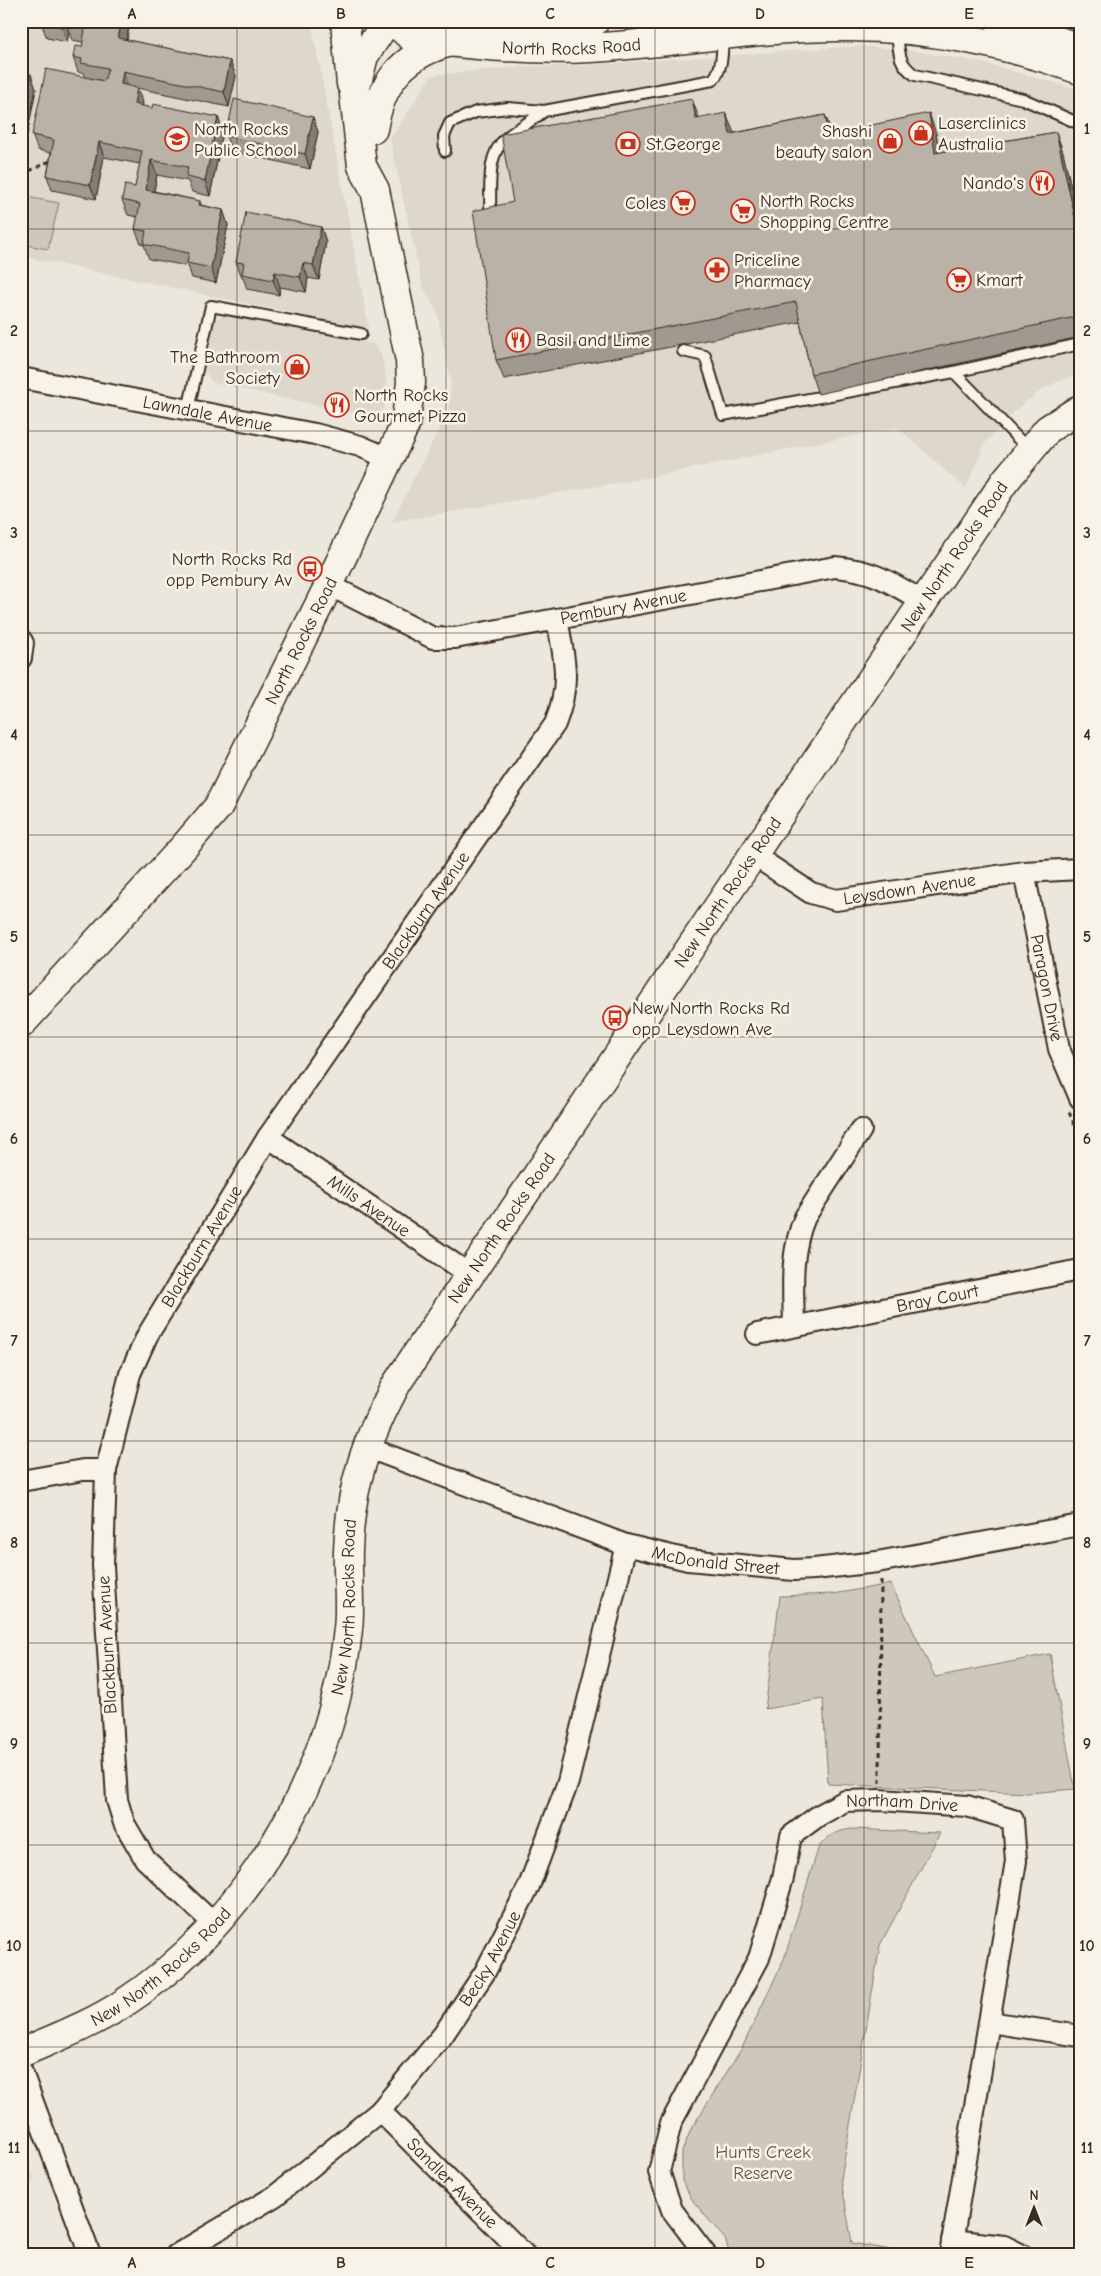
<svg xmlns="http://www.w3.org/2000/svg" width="1101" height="2276" font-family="'Comic Neue',sans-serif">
<rect width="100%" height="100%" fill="#ece7dc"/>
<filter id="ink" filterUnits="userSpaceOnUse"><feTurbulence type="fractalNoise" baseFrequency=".02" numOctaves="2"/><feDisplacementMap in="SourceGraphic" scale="10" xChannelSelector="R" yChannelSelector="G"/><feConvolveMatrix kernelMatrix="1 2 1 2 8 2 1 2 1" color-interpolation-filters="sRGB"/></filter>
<g filter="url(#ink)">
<path fill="#ddd7cc" d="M21,21h290l58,308 -348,-73z
M857,46l53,4 74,13 96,27v283l-34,14 -27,20 -34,36 -19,46 -69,-62 -257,52 -248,43 57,-113 2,-26 -14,-70 -15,-29 -32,-145 42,-64 98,-9h45z
M226,314l147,30 8,10 6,28 -3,27 -12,8 -159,-34 -8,-12 10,-51z
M21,2140l14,41 -14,3z"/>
<path fill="#cec8bc" stroke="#84796d" d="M21,196l38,7 -11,46 -27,-5z
M891,1584l44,93 115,-23 25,135 -47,4 -200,-9 -5,-85 -58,10 15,-113 53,-2z
M852,1829l88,4 -60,112 -39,234 11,64 67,12h-189l-5,-16 -32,-38 -11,-20v-29l9,-23 51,-81 42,-89 34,-110c8,-13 18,-18 34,-20z"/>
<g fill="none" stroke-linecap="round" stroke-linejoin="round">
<g stroke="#3b2a1e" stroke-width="14">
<path id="lane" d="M897,30c2,20 0,33 18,45l108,24 57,25
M445,151l-1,-15 6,-13 26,-11 32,-4 36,3 169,-31c13,-15 9,-41 7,-59
M490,211c1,-24 -4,-56 16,-73 12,-10 26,-17 38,-27
M683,351l22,5 18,59 231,-43
M188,410l23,-104 150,28
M1029,450l-75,-78 126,-28"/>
</g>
<g stroke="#3b2a1e" stroke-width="24">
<g id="street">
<path id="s1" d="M21,378l294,56 45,12 30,13"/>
<path id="s2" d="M329,585l104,53h22l380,-71c38,3 55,15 87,34"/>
<path d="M21,640l2,3 -2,15"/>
<path id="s3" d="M752,854l59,39 25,7 188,-28 56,-3"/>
<path id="s4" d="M1024,872l35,177 21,49"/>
<path id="s5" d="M268,1137l201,137"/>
<path d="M794,1325c-1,-38 -4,-73 11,-108l56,-87"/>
<path id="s6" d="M757,1334l323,-64"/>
<path id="s7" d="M366,1447l260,98 62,15 106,10 20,-1 63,-7 203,-37"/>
<path d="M21,1481l62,-11h23"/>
<path id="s8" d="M215,1925l-70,-66 -21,-36 -7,-23 -14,-234 3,-96 24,-96 17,-38 121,-199 287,-413c16,-41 10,-63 2,-105"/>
<path d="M990,2022l90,14"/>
<path d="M21,2070l69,185"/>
<path id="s9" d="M380,2111l145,144"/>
<path d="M952,2240l52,6 18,9"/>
<path id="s10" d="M176,2255l99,-59 105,-85 63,-76 42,-63 44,-86 39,-104 58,-237"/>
<path id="s11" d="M706,2255l-34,-45 -13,-38 12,-49 88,-165 24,-80 8,-42 27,-20 27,-15 35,-1 87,6 46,14 3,41 -66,394"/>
</g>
</g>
<g stroke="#3b2a1e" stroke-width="31">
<g id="secondary">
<path d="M345,21l6,63"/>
<path id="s12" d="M393,21l17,15 13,3c55,7 112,12 167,9 84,-5 168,-21 252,-21 80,-1 164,16 238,43"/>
<path d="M447,21c50,12 98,6 148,0"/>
<path d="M999,21l81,27"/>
<path d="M373,129c8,-45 28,-73 74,-86"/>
<path id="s13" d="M21,1024l161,-175 36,-42 111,-222 76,-160 6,-42 -1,-22 -35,-171 -13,-24 -8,-71 10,-39 23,-35"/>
<path id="s14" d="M21,2053c34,-15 69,-28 100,-48 125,-82 212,-227 227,-376 3,-26 -1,-52 0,-78 2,-65 18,-111 49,-168l608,-902 43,-52 32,-20"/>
</g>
</g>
<path stroke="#3b2a1e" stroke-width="3" stroke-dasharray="5 4" stroke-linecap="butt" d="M21,175l31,-15
M1069,1112l11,27
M880,1783l1,-203"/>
<use href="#lane" stroke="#f7f3e8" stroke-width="10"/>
<use href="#street" stroke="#f7f3e8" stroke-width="20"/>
<use href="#secondary" stroke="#f7f3e8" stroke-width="28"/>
</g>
<path fill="#a09990" stroke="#3b2a1e" d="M130,21l-3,19 103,21 6,15 -7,31 -92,-19 6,15 -1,3 10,2 66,9 5,15 -13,64 -18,-4 -4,-11 -31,-6 -3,16 46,10 1,4 22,5 5,15 -12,58 -24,-5 -4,-12 -39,-7 -5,-14 -3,-1 -6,-15 3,-12 -10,-2 -6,-15 13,-13 5,-23 -36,-7 -8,42 -44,-9 -5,-14 4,-23 -13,-3 -6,-15 72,-54 -18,-3 -2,-5 -6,-1 -5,-15 9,-10 1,-5 -11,-2 -3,-8 -2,10 -20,-4 -6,-15z
M21,72l15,17 -9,46 -6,-1z
M825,115l7,18h104l3,19 117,-20 7,20 17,75v110l-262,57 -7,-20 -11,-52 -296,57 -8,-19 203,-241 35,14z
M313,117l5,15 -8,37 -79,-18 -5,-15z
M321,227l5,15 -7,38 -11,-2 -2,14 -26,-5 -1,8 -32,-6 -4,-12h-1l-6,-15z"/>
<path fill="#827d75" stroke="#3b2a1e" d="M63,21h8l-4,4 2,7 -2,10 -5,-15z
M122,21h8l-6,32 -6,-15z
M230,61l6,15 -7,31 -5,-15z
M123,71l5,15 -7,-2z
M31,74l5,15 -9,46 -5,-15z
M137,88l6,15 -4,16 -5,-15z
M692,99l7,19 -3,1z
M726,113l8,20 3,21 -7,-20z
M929,113l7,20 6,39 -7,-19z
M825,115l7,20 -3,-1z
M218,117l5,15 -13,64 -5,-15z
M313,117l5,15 -8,37 -5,-15z
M1056,132l7,20 17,75v13z
M99,142l5,15 -8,42 -6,-14z
M151,160l6,15 -6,30 -5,-15z
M223,210l5,15 -12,58 -5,-15z
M321,227l5,15 -7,38 -6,-15z
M303,263l5,15 -2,14 -6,-15z
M275,272l5,15 -1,8 -6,-15z"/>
<path fill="#bab2a7" stroke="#3b2a1e" d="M42,21h21l-1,6 -21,-4z
M68,21h54l-4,17 112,23 -6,31 -101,-21 -2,13 16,4 -3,16 18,4 1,-4 65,13 -13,64 -19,-4 2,-10 -37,-7 -5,30 54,11 -1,4 24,5 -12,58 -24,-5 2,-10 -45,-9 2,-13 -11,-2 5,-25 -18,-4 3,-15 10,2 7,-36 -43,-9 -9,43 -43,-9 7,-36 -22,-5 14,-66 58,12 4,-13 -27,-5 1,-4 -9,-2 2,-11 7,1 3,-18 -18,-4z
M21,72l10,2 -9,46h-1z
M234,99l79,18 -8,37 -79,-18z
M692,99l4,20 30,-6 4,21 95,-19 4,19 100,-21 6,40 121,-21 24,108v76l-269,58 -15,-72 -300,58 -23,-149 40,-9 -12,-68z
M246,212l75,15 -8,38 -10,-2 -3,14 -25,-5 -2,8 -31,-6 2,-11 -8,-1z"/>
</g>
<path fill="none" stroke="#3b2a1e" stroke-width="1" stroke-opacity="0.55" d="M237,21v2234M446,21v2234M655,21v2234M864,21v2234M21,229h1059M21,431h1059M21,633h1059M21,835h1059M21,1037h1059M21,1239h1059M21,1441h1059M21,1643h1059M21,1845h1059M21,2047h1059"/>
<defs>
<g id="shop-ring" transform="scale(1.25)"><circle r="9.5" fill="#f7f3e8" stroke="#c8321e" stroke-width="1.5"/><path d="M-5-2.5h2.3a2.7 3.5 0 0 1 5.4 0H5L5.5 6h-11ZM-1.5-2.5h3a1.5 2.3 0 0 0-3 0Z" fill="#c8321e"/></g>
<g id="school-ring" transform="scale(1.25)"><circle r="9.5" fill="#f7f3e8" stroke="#c8321e" stroke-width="1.5"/><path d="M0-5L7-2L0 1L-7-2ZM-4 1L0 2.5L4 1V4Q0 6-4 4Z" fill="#c8321e"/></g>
<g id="bank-ring" transform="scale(1.25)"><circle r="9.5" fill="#f7f3e8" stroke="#c8321e" stroke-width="1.5"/><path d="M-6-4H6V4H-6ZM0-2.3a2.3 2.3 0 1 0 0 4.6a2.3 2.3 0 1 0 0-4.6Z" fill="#c8321e"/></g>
<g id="restaurant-ring" transform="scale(1.25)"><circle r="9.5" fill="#f7f3e8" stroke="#c8321e" stroke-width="1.5"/><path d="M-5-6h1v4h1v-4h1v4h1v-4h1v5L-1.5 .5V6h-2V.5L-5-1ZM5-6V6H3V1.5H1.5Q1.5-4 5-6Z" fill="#c8321e"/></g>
<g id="supermarket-ring" transform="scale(1.25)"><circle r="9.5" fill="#f7f3e8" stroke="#c8321e" stroke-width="1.5"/><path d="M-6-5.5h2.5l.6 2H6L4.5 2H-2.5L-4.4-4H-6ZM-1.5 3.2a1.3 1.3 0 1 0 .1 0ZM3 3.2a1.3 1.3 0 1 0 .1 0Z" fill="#c8321e"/></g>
<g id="pharmacy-ring" transform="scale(1.25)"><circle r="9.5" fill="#f7f3e8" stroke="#c8321e" stroke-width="1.5"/><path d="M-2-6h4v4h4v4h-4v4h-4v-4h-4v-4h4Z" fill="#c8321e"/></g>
<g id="bus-ring" transform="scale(1.25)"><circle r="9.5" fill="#f7f3e8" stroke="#c8321e" stroke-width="1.5"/><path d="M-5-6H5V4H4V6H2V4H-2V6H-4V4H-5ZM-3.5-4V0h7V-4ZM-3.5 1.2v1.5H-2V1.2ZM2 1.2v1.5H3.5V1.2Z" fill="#c8321e"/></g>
</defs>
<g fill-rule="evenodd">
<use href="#shop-ring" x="921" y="133"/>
<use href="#school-ring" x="177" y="139"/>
<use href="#shop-ring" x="890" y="141"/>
<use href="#bank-ring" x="628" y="144"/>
<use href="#restaurant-ring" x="1042" y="183"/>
<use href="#supermarket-ring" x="683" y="203"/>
<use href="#supermarket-ring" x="743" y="211"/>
<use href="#pharmacy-ring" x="717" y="270"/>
<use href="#supermarket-ring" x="959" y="280"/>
<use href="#restaurant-ring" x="518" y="340"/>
<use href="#shop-ring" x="297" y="367"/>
<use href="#restaurant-ring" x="337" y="405"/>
<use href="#bus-ring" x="310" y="569"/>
<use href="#bus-ring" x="615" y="1018"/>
</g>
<g text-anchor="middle" stroke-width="5" stroke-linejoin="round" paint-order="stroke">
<g font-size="18" fill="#3b2a1e" stroke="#f7f3e8">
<text dy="6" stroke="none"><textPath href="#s12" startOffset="185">North Rocks Road</textPath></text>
<text dy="6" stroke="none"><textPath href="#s1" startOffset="190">Lawndale Avenue</textPath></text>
<text dy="6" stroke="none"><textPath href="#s14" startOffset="1816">New North Rocks Road</textPath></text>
<text dy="6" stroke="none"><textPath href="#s2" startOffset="310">Pembury Avenue</textPath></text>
<text dy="6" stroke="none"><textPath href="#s13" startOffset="479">North Rocks Road</textPath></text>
<text dy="6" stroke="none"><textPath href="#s3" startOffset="171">Leysdown Avenue</textPath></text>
<text dy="6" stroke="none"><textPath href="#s14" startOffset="1411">New North Rocks Road</textPath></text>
<text dy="6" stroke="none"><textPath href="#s8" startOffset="1142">Blackburn Avenue</textPath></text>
<text dy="6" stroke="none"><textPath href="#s4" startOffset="118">Paragon Drive</textPath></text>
<text dy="6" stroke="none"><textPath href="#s5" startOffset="122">Mills Avenue</textPath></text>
<text dy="6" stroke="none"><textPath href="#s14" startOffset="1006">New North Rocks Road</textPath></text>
<text dy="6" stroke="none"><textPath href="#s8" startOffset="738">Blackburn Avenue</textPath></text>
<text dy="6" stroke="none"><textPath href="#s6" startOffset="184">Bray Court</textPath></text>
<text dy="6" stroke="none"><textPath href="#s7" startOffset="369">McDonald Street</textPath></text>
<text dy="6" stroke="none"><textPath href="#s14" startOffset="586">New North Rocks Road</textPath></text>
<text transform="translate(107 1645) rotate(-93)" y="6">Blackburn Avenue</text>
<text dy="6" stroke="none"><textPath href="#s11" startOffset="582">Northam Drive</textPath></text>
<text dy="6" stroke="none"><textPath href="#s10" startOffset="439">Becky Avenue</textPath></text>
<text dy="6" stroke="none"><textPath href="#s14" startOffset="166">New North Rocks Road</textPath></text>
<text dy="6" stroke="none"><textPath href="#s9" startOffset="102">Sandler Avenue</textPath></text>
</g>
<g font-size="18" fill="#3b2a1e" stroke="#f7f3e8" text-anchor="start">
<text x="938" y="129">Laserclinics<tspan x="938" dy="21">Australia</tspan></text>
<text x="194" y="135">North Rocks<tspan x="194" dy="21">Public School</tspan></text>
<text x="872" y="137" text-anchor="end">Shashi<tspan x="872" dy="21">beauty salon</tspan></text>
<text x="646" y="150">St.George</text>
<text x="1024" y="189" text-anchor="end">Nando's</text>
<text x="760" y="207">North Rocks<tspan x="760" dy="21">Shopping Centre</tspan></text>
<text x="666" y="209" text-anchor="end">Coles</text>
<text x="734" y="266">Priceline<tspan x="734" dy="21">Pharmacy</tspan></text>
<text x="976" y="286">Kmart</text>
<text x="536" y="346">Basil and Lime</text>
<text x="280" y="363" text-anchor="end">The Bathroom<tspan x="280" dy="21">Society</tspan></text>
<text x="354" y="401">North Rocks<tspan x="354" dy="21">Gourmet Pizza</tspan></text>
<text x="292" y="565" text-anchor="end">North Rocks Rd<tspan x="292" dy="21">opp Pembury Av</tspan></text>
<text x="632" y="1014">New North Rocks Rd<tspan x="632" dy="21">opp Leysdown Ave</tspan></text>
</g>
<g font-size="18" fill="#605246" stroke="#f7f3e8">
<text x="763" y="2158">Hunts Creek<tspan x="763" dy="21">Reserve</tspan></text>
</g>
</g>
<rect width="1101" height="2276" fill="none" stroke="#f7f3e8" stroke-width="55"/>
<g transform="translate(1034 2208)" stroke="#f7f3e8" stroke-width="4" paint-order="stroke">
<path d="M0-4L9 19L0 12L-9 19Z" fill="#3b2a1e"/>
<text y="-8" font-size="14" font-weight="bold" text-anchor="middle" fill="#3b2a1e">N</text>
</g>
<rect x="28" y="28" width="1046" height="2220" fill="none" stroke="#3b2a1e" stroke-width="2"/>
<g font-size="16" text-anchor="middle" font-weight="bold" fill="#3b2a1e">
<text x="132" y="19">A</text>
<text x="341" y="19">B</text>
<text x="550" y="19">C</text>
<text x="760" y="19">D</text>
<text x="969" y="19">E</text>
<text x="14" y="134">1</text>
<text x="1087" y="134">1</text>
<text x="14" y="336">2</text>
<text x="1087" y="336">2</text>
<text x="14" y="538">3</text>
<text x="1087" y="538">3</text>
<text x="14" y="740">4</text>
<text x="1087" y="740">4</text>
<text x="14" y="942">5</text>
<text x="1087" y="942">5</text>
<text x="14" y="1144">6</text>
<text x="1087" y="1144">6</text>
<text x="14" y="1346">7</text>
<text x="1087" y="1346">7</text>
<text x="14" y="1548">8</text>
<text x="1087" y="1548">8</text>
<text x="14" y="1749">9</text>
<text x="1087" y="1749">9</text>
<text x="14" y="1951">10</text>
<text x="1087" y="1951">10</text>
<text x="14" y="2153">11</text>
<text x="1087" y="2153">11</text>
<text x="132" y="2268">A</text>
<text x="341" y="2268">B</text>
<text x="550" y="2268">C</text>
<text x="760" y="2268">D</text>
<text x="969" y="2268">E</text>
</g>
</svg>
